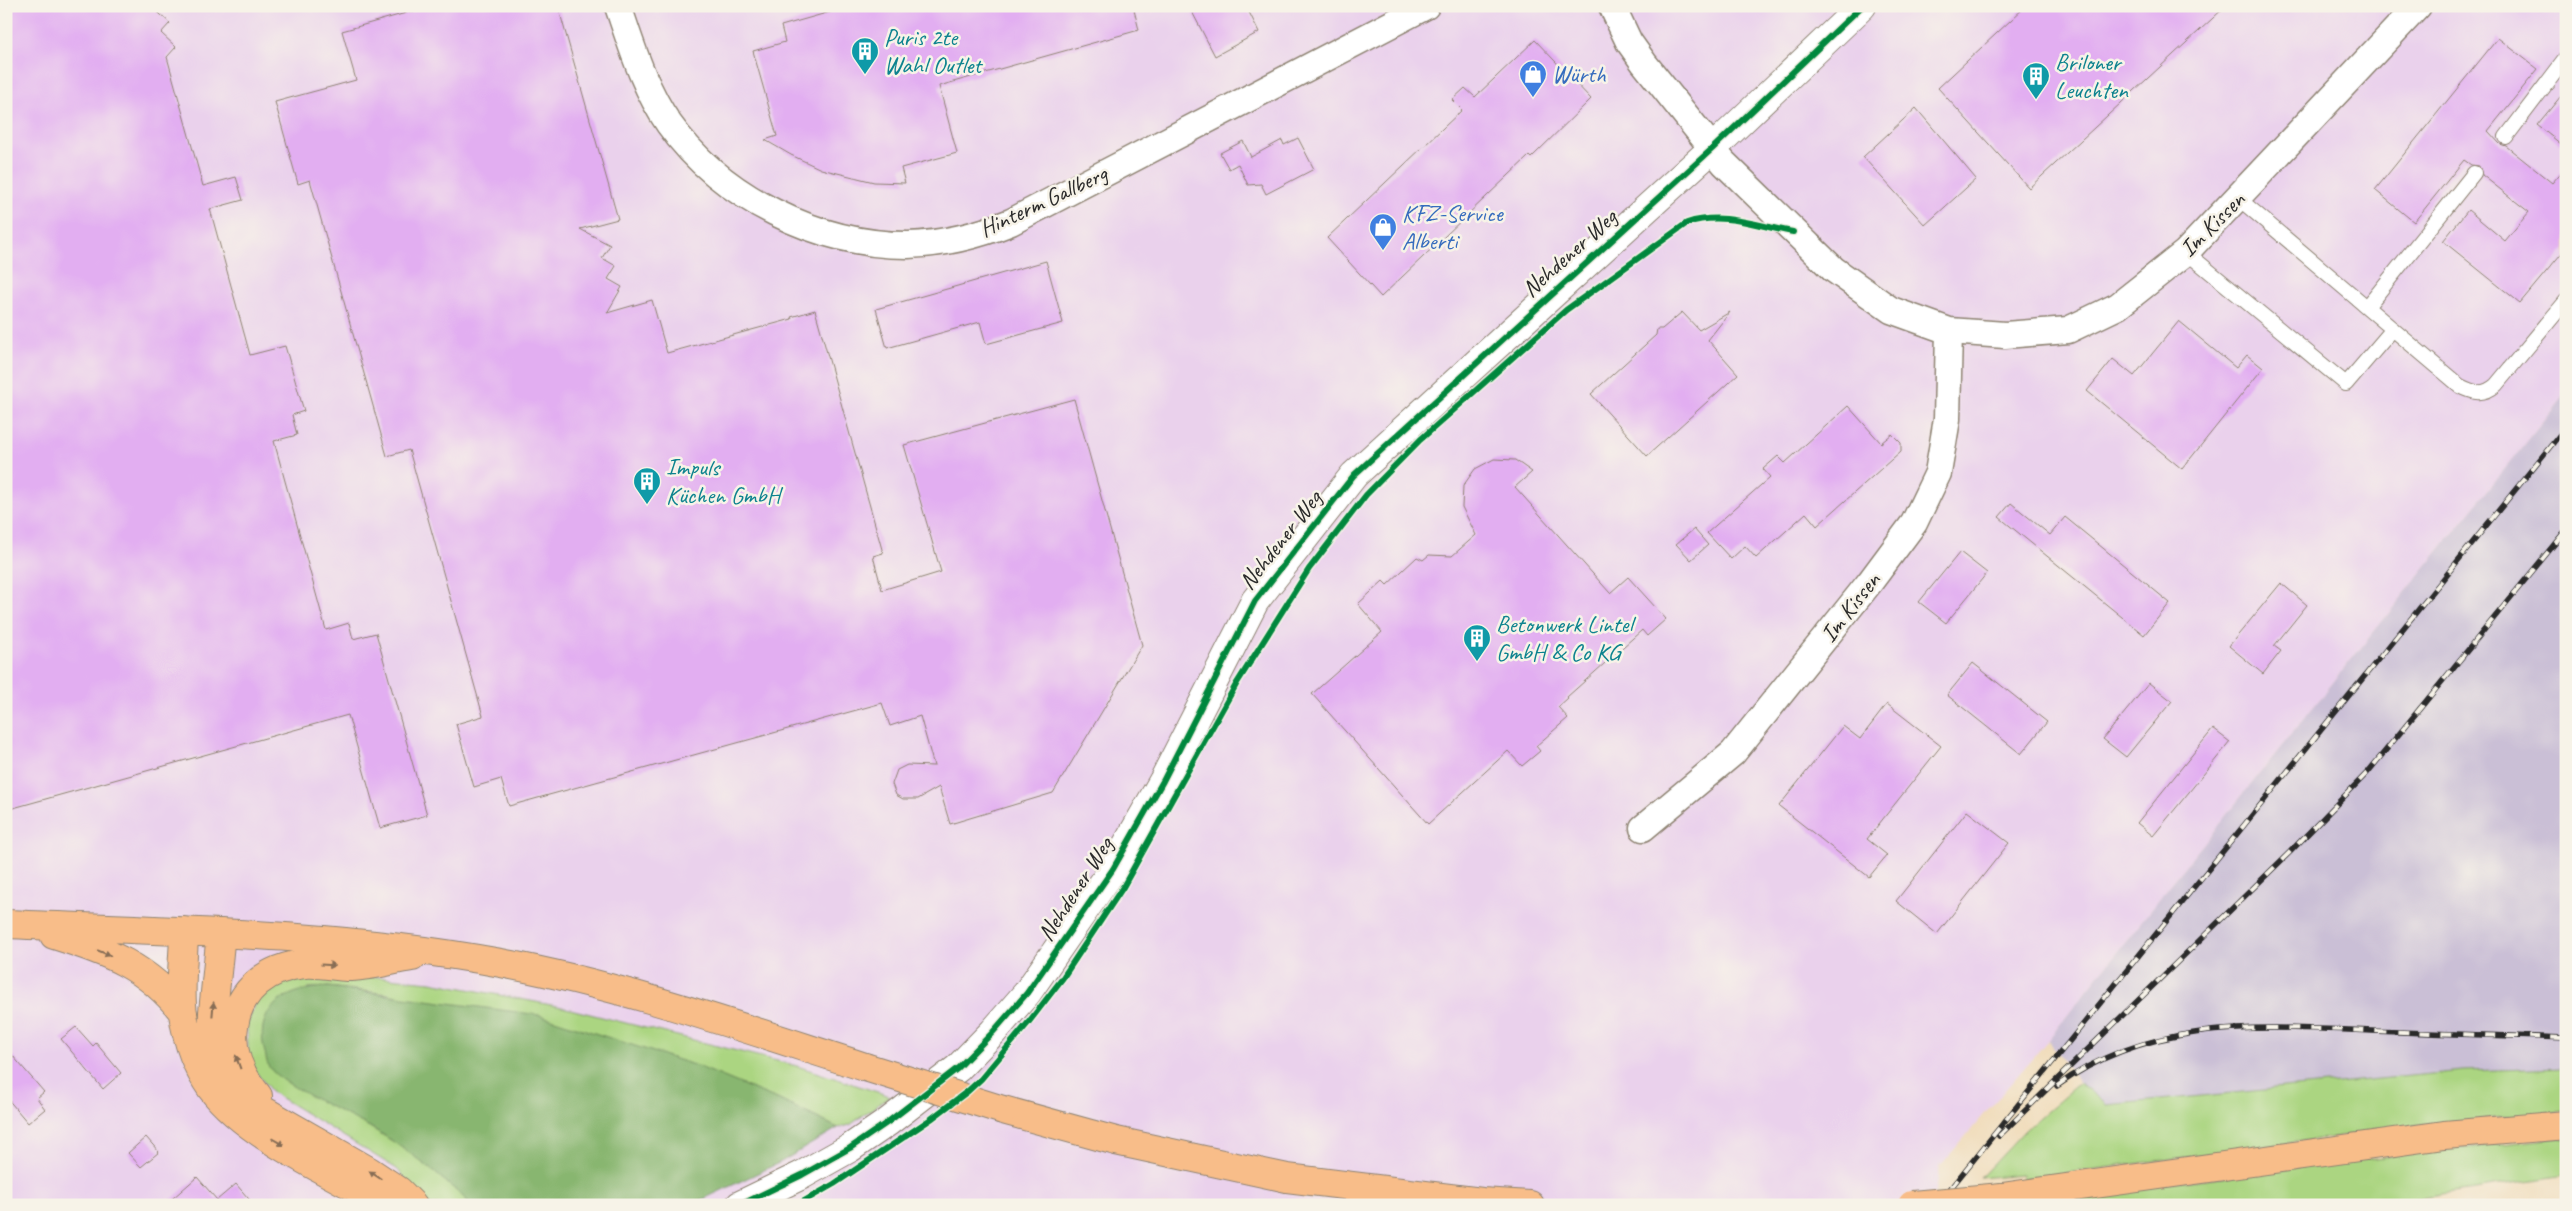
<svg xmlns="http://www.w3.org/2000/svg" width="2572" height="1211" font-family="Caveat,sans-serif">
<rect width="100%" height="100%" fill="#f7f3e8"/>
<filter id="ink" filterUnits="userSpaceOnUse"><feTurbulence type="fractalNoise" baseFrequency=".02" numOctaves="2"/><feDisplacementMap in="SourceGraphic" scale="10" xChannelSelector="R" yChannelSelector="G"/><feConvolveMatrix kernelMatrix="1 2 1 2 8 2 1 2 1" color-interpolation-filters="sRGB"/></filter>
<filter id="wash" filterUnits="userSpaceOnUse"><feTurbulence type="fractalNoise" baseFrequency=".0096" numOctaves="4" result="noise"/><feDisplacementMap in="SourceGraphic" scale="20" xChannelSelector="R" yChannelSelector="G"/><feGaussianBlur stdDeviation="1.12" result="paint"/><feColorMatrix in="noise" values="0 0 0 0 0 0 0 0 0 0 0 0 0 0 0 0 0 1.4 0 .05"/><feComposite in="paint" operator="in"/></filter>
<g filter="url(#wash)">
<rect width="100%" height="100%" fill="#f0dbb9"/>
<path fill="#ead1ec" d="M6,6h2560v387l-403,501 -115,146 -108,126 -8,39h-1926z"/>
<path fill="#cabfd6" d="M2566,393v675l-103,3 -357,34 -26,-22 -32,-43 115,-146z"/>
<path fill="#abd581" stroke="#6b8056" d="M297,973h38l96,9 131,25 235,59 93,30 -40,29 -12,3 -61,-29 -388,-105 -61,-7 -20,1 -39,79c34,27 73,43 109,65 34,20 65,46 94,73h-43l-32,-36 -124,-76 -24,-29 -2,-39 11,-29z
M2566,1068v43l-143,14 -401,54v-5l-42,4 45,-48 55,-47 27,22 356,-34z
M2566,1137v38l-197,30h-372l368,-46z"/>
<path fill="#88b66f" stroke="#5a704d" d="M328,987l211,28 158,51 80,33 61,29 -57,34 -90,43h-219c-29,-27 -59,-51 -92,-72 -23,-15 -99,-47 -111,-66 -3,-5 -3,-13 -5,-18 -10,-44 26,-61 64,-62z"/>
<g id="blocks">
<path fill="#e2aef1" d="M21,6h130l19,17 -9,10 15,14 -9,10 36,129 33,-9 7,23 -33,9 40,146 35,-9 19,65 -12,4 5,20 -23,6 52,189 23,-7 4,16 23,-6 51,182 -47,13 -32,-113 -342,95v-800z
M431,6h127l60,213 -38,10 30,16 -8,13 14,8 -8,13 14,8 -15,26 45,-13 15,53 125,-34 -1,-2 24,-7 68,243 -10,3 9,34 59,-18 -37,-127 170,-46 68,246 -89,148 -103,31 -11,-37 -21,12h-15l-7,-4 -4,-11 5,-14 10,-5 27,1 -14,-50 -30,10 -8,-23 -373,103 -8,-27 -27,8 -18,-63 27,-8 -74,-266 -22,6 -77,-276 -12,4 -23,-82 81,-22 -14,-49z
M851,6h282l6,24 -200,56 18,67 -56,15 4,15 -31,-1 -53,-13 -30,-14 -26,-15 12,-4 -24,-85 32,-9 -4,-16z
M1189,6h57l13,26 -44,24z
M2026,6h200l-197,182 -91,-100z
M2498,38l40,31 -50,62 12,13 6,2 46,37 14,-16v81l-46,55 -77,-62 25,-31 37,31 24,-29 -47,-37 -3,-9 -8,-1 -7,-5 -50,62 -39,-32z
M1535,40l56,59 -60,59 -2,-2 -148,141 -54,-59 135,-128 -10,-10 13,-12 10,9z
M2566,90v58l-29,-23z
M1916,108l60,71 -51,46 -62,-68z
M1298,138l16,31 -48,25 -5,-10 -13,1 -10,-21 -9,5 -9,-16 23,-12 8,16 31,-17 2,5z
M1046,261l17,62 -77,21 -6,-22 -93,26 -11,-39z
M1682,312l17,18 31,-18 -22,28 30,34 -91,82 -56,-62 65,-59 1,-6h5z
M2179,321l57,47 11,-13 16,13 -81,101 -95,-78 26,-32 21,17z
M1848,406l33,37 11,-9 9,9v8l-84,75 -11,-13 -50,45 -11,-12 -14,13 -24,-26 63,-56 -7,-8 15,-13 7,7z
M1494,459l21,1 17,12 -17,15 95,106 18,-16 38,42 -19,17 -5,-6 -75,67 1,1 -10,9 10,11 -32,28 4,5 -18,15 -14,-15 -80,73 -116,-130 70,-62 -24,-28 25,-23 4,4 30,-28 6,3 6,-5 23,1 24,-21 -14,-28 1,-21 12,-17z
M2011,503l39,32 15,-18 105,86 -26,32 -145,-118z
M1694,529l14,16 -17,15 -15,-16z
M1960,552l27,21 -41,50 -27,-21z
M2281,583l26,22 -33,41 7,5 -18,23 -34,-28z
M1973,663l74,59 -26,32 -74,-59z
M2149,683l23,18 -46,56 -23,-18z
M1887,704l54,42 -74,93 20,16 -18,22 -90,-71 64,-80 17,13z
M2213,729l17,13 -77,94 -16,-13z
M1967,811l42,32 -72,91 -41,-33z
M76,1027l17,19 3,-3 25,30 -18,16 -42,-50z
M6,1048l38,44 -7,6 8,11 -17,14 -22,-26z
M146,1137l13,15 -18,15 -13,-14z
M197,1177l20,23 19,-16 18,21h-89z"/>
</g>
</g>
<g filter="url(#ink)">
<use href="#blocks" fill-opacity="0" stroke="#8e8372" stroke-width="1"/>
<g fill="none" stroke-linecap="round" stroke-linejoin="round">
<g stroke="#8e8372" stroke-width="16">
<path id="service" d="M2506,137l60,-79
M2238,198l222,188c14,7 23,10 36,-1l70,-84
M2186,252l160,132 47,-55
M2367,307l107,-134"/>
</g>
<g stroke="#8e8372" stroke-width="29">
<path id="minor" d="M618,6c14,41 26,82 51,118 53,74 149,121 239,121 35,-1 71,-10 103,-23l415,-216
M1612,6l17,36 15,21 80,100 109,106 58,41 58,21 56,4 63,-5 50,-24 68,-54 232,-246
M1643,828l90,-75 137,-171 44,-59 24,-50 9,-54 2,-88"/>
</g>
<g stroke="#8e8372" stroke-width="30">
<path id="tertiary" d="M740,1205l62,-30 48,-27 38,-26 70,-54 35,-36 34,-39 86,-124 50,-88 92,-180 99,-126 358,-326 150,-143"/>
</g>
<g stroke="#8e8372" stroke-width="30">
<path id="primary" d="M6,924c166,7 332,9 495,39 123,23 245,66 364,104
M184,931c0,25 -5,58 -1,83 4,26 13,53 28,74 35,48 124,87 176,117
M221,933l-8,79 -1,33 9,28 19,24 129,74 30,20 14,14
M54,935c54,17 93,31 129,77
M258,1096c-17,-20 -28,-44 -24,-70 5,-37 35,-59 71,-62 14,-1 28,2 42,3 21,0 44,-7 65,-10
M1003,1110l113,31 171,37 195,24 48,3
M2002,1197l442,-62 122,-10"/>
</g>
<use href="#service" stroke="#fff" stroke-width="14"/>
<use href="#minor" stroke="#fff" stroke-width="26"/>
<use href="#tertiary" stroke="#fff" stroke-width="28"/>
<use href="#primary" stroke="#f8bd89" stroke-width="28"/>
<g stroke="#2b2b2b" stroke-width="5.5">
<path id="rail" d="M2057,1086c95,-69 205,-59 315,-55 65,2 129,5 194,7
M1999,1136l290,-283 79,-81 198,-242
M1937,1205l629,-778"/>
</g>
<use href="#rail" stroke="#f7f3e8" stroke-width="4" stroke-dasharray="11" stroke-linecap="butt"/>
<g stroke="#8e8372" stroke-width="30" stroke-linecap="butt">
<path id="primary-bridge" d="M865,1067l138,43
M1912,1205l90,-8"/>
</g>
<use href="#primary-bridge" stroke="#f8bd89" stroke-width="28"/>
<g stroke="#f7f3e8" stroke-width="9">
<path id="cycleway" d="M740,1205l62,-30 48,-27 38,-26 70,-54 35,-36 34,-39 86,-124 50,-88 92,-180 99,-126 358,-326 150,-143
M797,1205l37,-21 97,-65 37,-28 13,-12 47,-56 34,-44 61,-92 114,-204 72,-114 57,-74 54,-55 146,-130 121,-87c36,-12 70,3 106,9"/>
</g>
<use href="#cycleway" stroke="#00873e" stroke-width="6"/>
</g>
<defs><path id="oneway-solid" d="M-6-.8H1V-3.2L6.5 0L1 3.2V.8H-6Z" transform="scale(1.25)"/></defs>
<g fill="#876d55">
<use href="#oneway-solid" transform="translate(104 953) rotate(22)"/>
<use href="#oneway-solid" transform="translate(328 965) rotate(4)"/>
<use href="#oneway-solid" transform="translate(213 1009) rotate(-85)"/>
<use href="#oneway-solid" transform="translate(238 1062) rotate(-110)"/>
<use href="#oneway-solid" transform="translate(278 1142) rotate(30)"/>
<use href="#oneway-solid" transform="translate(375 1175) rotate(-146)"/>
</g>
</g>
<defs>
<g id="building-pin" transform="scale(1.4375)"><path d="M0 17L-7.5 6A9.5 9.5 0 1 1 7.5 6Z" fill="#0f9aa8" stroke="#f7f3e8"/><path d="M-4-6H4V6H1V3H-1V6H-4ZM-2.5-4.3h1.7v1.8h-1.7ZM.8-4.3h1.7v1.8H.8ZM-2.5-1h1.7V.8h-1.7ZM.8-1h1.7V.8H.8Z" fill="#fff"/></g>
<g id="shop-pin" transform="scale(1.4375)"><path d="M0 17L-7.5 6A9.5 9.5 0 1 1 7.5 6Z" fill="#3f7fe0" stroke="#f7f3e8"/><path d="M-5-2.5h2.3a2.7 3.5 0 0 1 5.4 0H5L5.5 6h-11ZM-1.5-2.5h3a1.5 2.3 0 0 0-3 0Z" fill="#fff"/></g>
</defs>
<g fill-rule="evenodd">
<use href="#building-pin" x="865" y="51"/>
<use href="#shop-pin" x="1533" y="74"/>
<use href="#building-pin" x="2036" y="76"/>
<use href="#shop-pin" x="1383" y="227"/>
<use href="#building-pin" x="647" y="481"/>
<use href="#building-pin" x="1477" y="638"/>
</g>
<g text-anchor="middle" stroke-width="5" stroke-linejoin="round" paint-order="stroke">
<g font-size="24" fill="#0d838f" stroke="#f7f3e8" text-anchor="start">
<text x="884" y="45">Puris 2te<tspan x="884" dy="28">Wahl Outlet</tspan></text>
<text x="2055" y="70">Briloner<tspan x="2055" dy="28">Leuchten</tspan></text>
<text x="666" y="475">Impuls<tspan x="666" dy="28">Küchen GmbH</tspan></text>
<text x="1496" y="632">Betonwerk Lintel<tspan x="1496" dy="28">GmbH &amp; Co KG</tspan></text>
</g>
<g font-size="24" fill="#366cbe" stroke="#f7f3e8" text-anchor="start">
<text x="1552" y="82">Würth</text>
<text x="1402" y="221">KFZ-Service<tspan x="1402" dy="28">Alberti</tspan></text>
</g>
<g font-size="24" fill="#2b2b2b" stroke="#f7f3e8">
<text transform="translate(1043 201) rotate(-25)" y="8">Hinterm Gallberg</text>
<text transform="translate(2212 224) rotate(-45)" y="8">Im Kissen</text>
<text transform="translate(1569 253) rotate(-42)" y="8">Nehdener Weg</text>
<text transform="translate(1280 540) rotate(-52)" y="8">Nehdener Weg</text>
<text transform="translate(1850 607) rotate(-52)" y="8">Im Kissen</text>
<text transform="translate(1075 889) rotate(-57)" y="8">Nehdener Weg</text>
</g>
</g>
<rect width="2572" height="1211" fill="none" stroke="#f7f3e8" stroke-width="25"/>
</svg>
